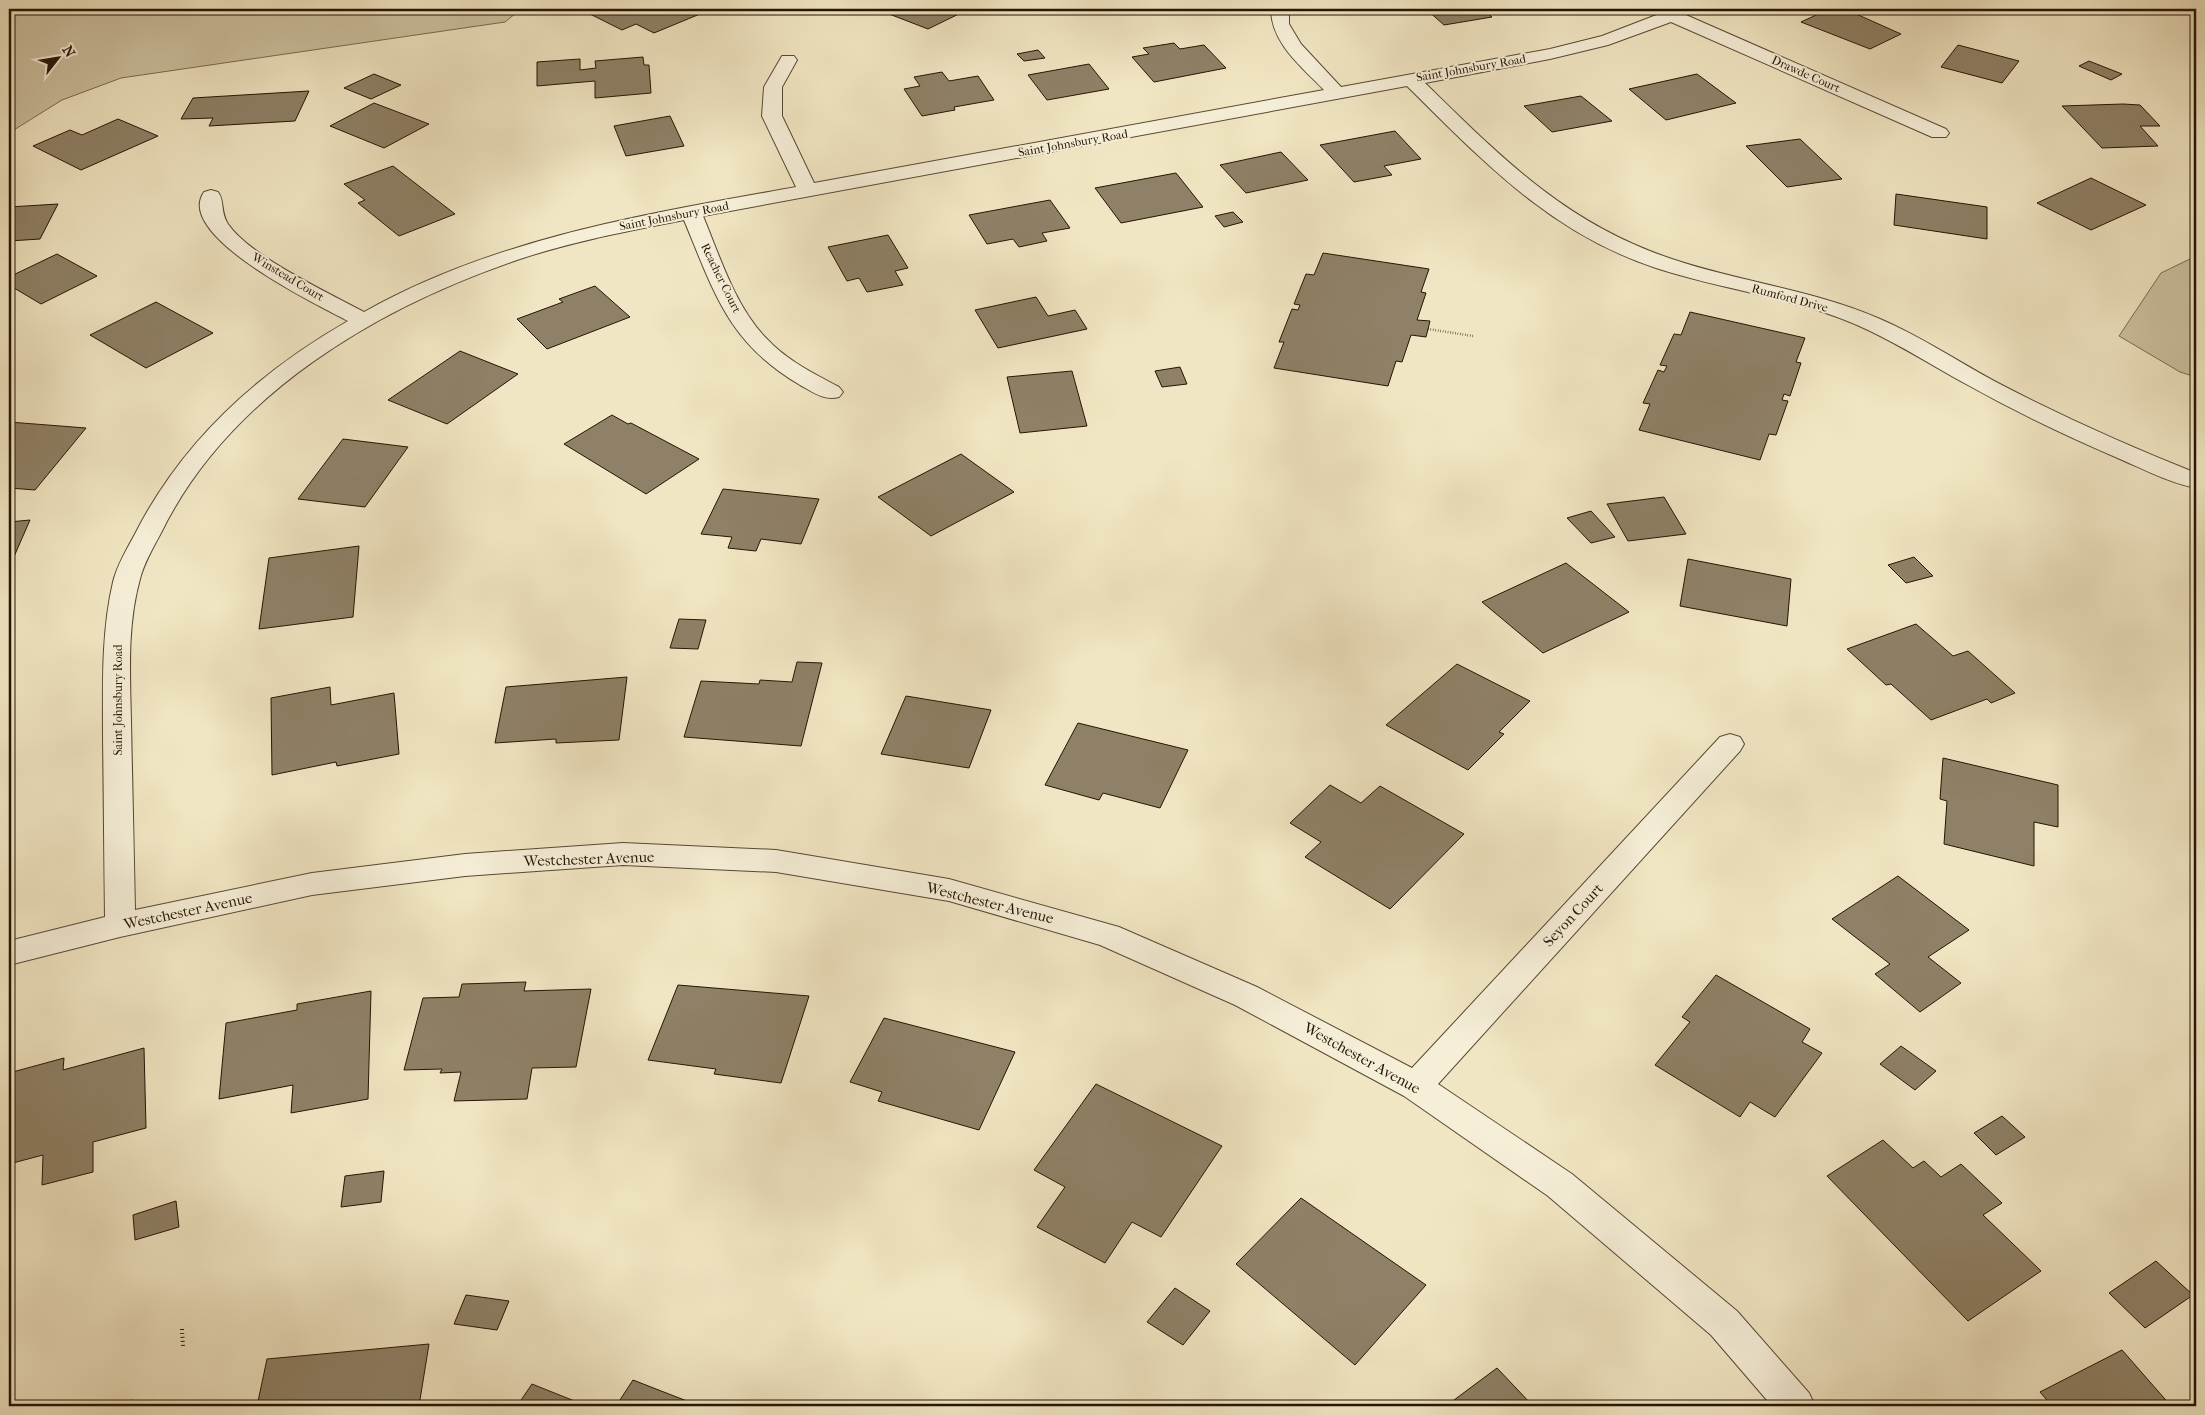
<svg xmlns="http://www.w3.org/2000/svg" width="2205" height="1415" font-family="'IM FELL French Canon',serif">
<rect width="100%" height="100%" fill="#f1e6c3"/>
<filter id="stains"><feTurbulence type="fractalNoise" baseFrequency=".004" numOctaves="4"/><feColorMatrix values="0 0 0 0 .2 0 0 0 0 .09 0 0 0 0 .02 0 0 0 .5 -.17"/></filter>
<radialGradient id="worn" r=".72"><stop offset=".6" stop-color="#630" stop-opacity="0"/><stop offset="1" stop-color="#630" stop-opacity=".3"/></radialGradient>
<path fill="#cec2a2" stroke="#7a6b52" d="M9,9h512l-16,13 -384,56 -59,22 -53,33z
M2196,256v121l-16,-5 -61,-36 42,-63z"/>
<path fill="#8f8167" stroke="#251403" d="M593,9h119l-58,24 -18,-9 -14,6 -36,-18z
M891,9h78l-41,20 -44,-17z
M1426,9h57l9,8 -48,8z
M1829,9h16l56,25 -31,15 -69,-27z
M1174,43l6,6 24,-4 22,23 -72,14 -22,-25 17,-3 -6,-6z
M1958,45l61,16 -17,22 -61,-16z
M1038,50l7,8 -21,3 -7,-7z
M643,57l1,8h5l2,28 -56,5v-17l-58,5v-24l43,-3v11l16,-2 -1,-7z
M2089,61l33,13 -11,6 -32,-14z
M1089,64l20,25 -62,11 -19,-25z
M942,72l7,9 29,-5 16,24 -40,7 1,3 -33,6 -18,-27 16,-3 -6,-9z
M374,74l27,11 -30,14 -27,-11z
M1697,74l39,29 -70,17 -37,-31z
M309,91l-14,30 -86,5 4,-8 -32,1 12,-21z
M1581,96l31,25 -60,11 -28,-26z
M374,103l55,21 -45,24 -54,-22z
M2123,104l17,1 20,21h-20l18,20 -56,2 -40,-42z
M670,116l14,30 -58,10 -12,-30z
M118,119l40,17 -77,34 -48,-24 37,-16 12,5z
M1395,131l26,28 -37,7 8,9 -38,7 -34,-37z
M1800,139l42,40 -55,8 -41,-41z
M1281,152l27,28 -62,13 -26,-28z
M393,166l62,48 -56,22 -41,-33 7,-3 -21,-16z
M1176,173l27,34 -82,16 -26,-35z
M2091,178l55,27 -55,25 -54,-27z
M1896,194l91,13v32l-93,-14z
M1050,200l20,28 -28,5 5,8 -28,6 -6,-8 -26,5 -18,-29z
M58,204l-18,35 -31,2v-34z
M1233,212l10,10 -19,5 -9,-11z
M888,235l20,33 -13,3 8,14 -36,7 -8,-14 -12,3 -19,-34z
M1323,253l106,16 -8,23 5,1 -9,27 13,1 -4,16 -15,-2 -9,27 -6,-1 -8,25 -114,-18 10,-26h-5l13,-33 6,1 2,-5 -6,-1 12,-30 8,1z
M57,254l40,22 -56,28 -32,-19v-8z
M595,286l35,31 -83,32 -30,-30 46,-17 -4,-3z
M1036,297l12,19 27,-6 12,19 -89,19 -23,-38z
M156,302l57,31 -67,35 -56,-33z
M1690,312l115,26 -9,24 5,1 -11,33 -6,-2 -2,6 6,1 -12,34 -7,-1 -9,26 -121,-30 11,-26 -7,-1 15,-33 6,2 3,-6 -7,-1 14,-31 7,1z
M460,351l58,23 -71,50 -59,-24z
M1180,367l7,17 -25,3 -7,-16z
M1072,371l15,55 -67,7 -13,-56z
M612,415l16,9 3,-1 68,36 -53,35 -82,-50z
M9,422l77,6 -51,62 -26,-2z
M343,439l65,8 -43,60 -67,-8z
M961,454l53,38 -83,44 -53,-39z
M723,489l96,10 -18,45 -40,-5 -5,12 -28,-3 4,-11 -31,-3z
M1664,497l22,37 -58,7 -21,-37z
M1591,511l24,26 -24,6 -24,-25z
M30,520l-21,48v-46z
M359,546l-6,71 -94,12 10,-71z
M1914,557l19,19 -27,7 -18,-18z
M1688,559l103,20 -4,47 -107,-20z
M1566,563l63,49 -86,41 -61,-51z
M679,619l27,1 -8,29 -28,-1z
M1916,624l37,32 15,-5 47,42 -24,10 -4,-4 -56,21 -40,-36 -5,1 -39,-36z
M797,662l25,1 -21,83 -117,-9 17,-56 58,3 1,-4 32,2z
M1457,664l73,37 -31,31 5,2 -36,36 -82,-45z
M627,677l-8,63 -63,3v-4l-61,4 11,-56z
M330,687l1,18 63,-12 5,61 -62,12 -1,-4 -64,13 -1,-77z
M906,696l85,14 -22,58 -88,-14z
M1078,723l110,27 -28,58 -57,-15 -4,7 -54,-15z
M1943,758l115,27v42l-24,-5v44l-90,-22 3,-43 -7,-2z
M1330,785l31,18 19,-17 84,48 -74,75 -85,-52 16,-15 -31,-19z
M1898,876l71,54 -41,27 33,26 -41,29 -45,-38 15,-10 -58,-45z
M1716,975l94,54 -8,13 20,11 -47,64 -25,-15 -10,15 -85,-52 35,-43 -8,-5z
M526,982l-2,9 67,-2 -15,78 -44,1 -5,31 -73,2 7,-29 -21,1 2,-4 -38,1 19,-72 36,-1 3,-13z
M678,985l131,11 -28,87 -67,-9 2,-5 -68,-9z
M371,991l-3,108 -77,14 2,-28 -74,14 7,-76 71,-13v-6z
M884,1018l131,34 -36,78 -101,-29 4,-9 -32,-10z
M1901,1046l35,25 -21,19 -35,-26z
M144,1048l2,80 -53,14v30l-51,13 1,-30 -34,9v-91l55,-15 -1,12z
M1096,1084l126,62 -61,91 -29,-15 -27,41 -68,-36 28,-40 -31,-17z
M2002,1116l23,21 -29,18 -22,-22z
M1883,1140l30,28 11,-7 17,16 20,-13 41,39 -19,12 58,56 -73,50 -141,-145z
M384,1171l-3,31 -40,5 4,-31z
M1301,1198l125,87 -71,80 -119,-101z
M176,1201l3,26 -44,13 -2,-25z
M2156,1261l37,34 -48,33 -36,-35z
M1175,1288l35,23 -27,34 -36,-23z
M466,1295l43,6 -12,29 -43,-6z
M429,1344l-10,62h-162l10,-47z
M2122,1350l49,56h-119l-12,-14z
M1497,1368l36,38h-87z
M633,1380l59,23 -2,3h-74z
M532,1384l55,22h-70z
M132,1400v6h-23z"/>
<g fill="none" stroke-linecap="round" stroke-linejoin="round">
<g stroke="#584833" stroke-width="2">
<path id="street" d="M1271,9h18v15l12,20 40,43 209,-38 52,-13 70,-27h24l-3,4 -7,2 260,114 3,4 -3,4h-14l-261,-115 -63,23 -58,14 -125,24c76,74 140,140 244,175 69,24 143,31 211,61 40,17 77,42 116,63 65,34 132,64 200,91v15c-26,-5 -51,-18 -76,-29 -52,-22 -104,-47 -154,-75 -33,-18 -64,-38 -98,-54 -67,-32 -142,-39 -212,-62 -106,-35 -172,-106 -249,-182l-704,130c17,41 32,90 63,122 20,22 47,35 73,49l4,5 -4,5c-15,4 -26,-5 -39,-12 -72,-42 -86,-93 -116,-165 -55,11 -110,21 -164,39 -142,48 -291,135 -359,274 -8,15 -17,30 -21,46 -13,46 -10,95 -9,142 1,63 3,126 4,189l177,-37 153,-19 158,-11 153,7 173,29 170,48 138,60 155,81 308,-331 10,-3 10,3 4,7 -4,7 -302,333 134,90 165,137 72,82 6,13h-43l-61,-71 -163,-139 -144,-100 -169,-91 -135,-60 -151,-44 -173,-29 -153,-7 -158,11 -153,19 -192,42 -111,28v-24l96,-24c-1,-59 -1,-118 -2,-178 0,-52 -2,-106 10,-157 4,-17 14,-33 22,-48 47,-93 124,-162 213,-213 -28,-15 -175,-85 -144,-129l7,-2 7,2c7,9 2,20 10,32 23,33 99,68 136,88 133,-75 284,-98 432,-125l-34,-71 2,-29 18,-31h12l3,4 -15,27v29l32,67 510,-93c-22,-23 -53,-47 -53,-81z"/>
</g>
<path stroke="#251403" stroke-width="2.5" stroke-dasharray="0.5 2" stroke-linecap="butt" d="M1428,329l45,7"/>
<path stroke="#251403" stroke-width="4" stroke-dasharray="1 3" stroke-linecap="butt" d="M182,1329l1,17"/>
<use href="#street" fill="#f6efd8" fill-rule="evenodd"/>
</g>
<g text-anchor="middle" stroke-width="4" stroke-linejoin="round" paint-order="stroke">
<g font-size="12" fill="#251403" stroke="#f6efd8">
<text transform="translate(1471 68) rotate(-10)" y="4">Saint Johnsbury Road</text>
<text transform="translate(1806 74) rotate(24)" y="4">Drawde Court</text>
<text transform="translate(1073 143) rotate(-10)" y="4">Saint Johnsbury Road</text>
<text transform="translate(674 216) rotate(-11)" y="4">Saint Johnsbury Road</text>
<text transform="translate(288 277) rotate(31)" y="4">Winstead Court</text>
<text transform="translate(721 278) rotate(64)" y="4">Reacher Court</text>
<text transform="translate(1790 298) rotate(15)" y="4">Rumford Drive</text>
<text transform="translate(118 700) rotate(-90)" y="4">Saint Johnsbury Road</text>
</g>
<g font-size="15" fill="#251403" stroke="#f6efd8">
<text transform="translate(589 859) rotate(-2)" y="5">Westchester Avenue</text>
<text transform="translate(990 903) rotate(14)" y="5">Westchester Avenue</text>
<text transform="translate(188 911) rotate(-12)" y="5">Westchester Avenue</text>
<text transform="translate(1573 915) rotate(-47)" y="5">Seyon Court</text>
<text transform="translate(1362 1058) rotate(29)" y="5">Westchester Avenue</text>
</g>
</g>
<rect width="2205" height="1415" fill="none" stroke="#f1e6c3" stroke-width="30"/>
<rect x="10" y="10" width="2185" height="1395" fill="none" stroke="#251403" stroke-width="2.5"/>
<rect x="15" y="15" width="2175" height="1385" fill="none" stroke="#251403"/>
<g transform="translate(58 58) rotate(59)" stroke="#f6efd8" stroke-width="4" paint-order="stroke">
<path d="M0-4L9 19L0 12L-9 19Z" fill="#251403"/>
<text y="-8" font-size="14" font-weight="bold" text-anchor="middle" fill="#251403">N</text>
</g>
<rect width="100%" height="100%" filter="url(#stains)"/>
<rect width="100%" height="100%" fill="url(#worn)"/>
</svg>
